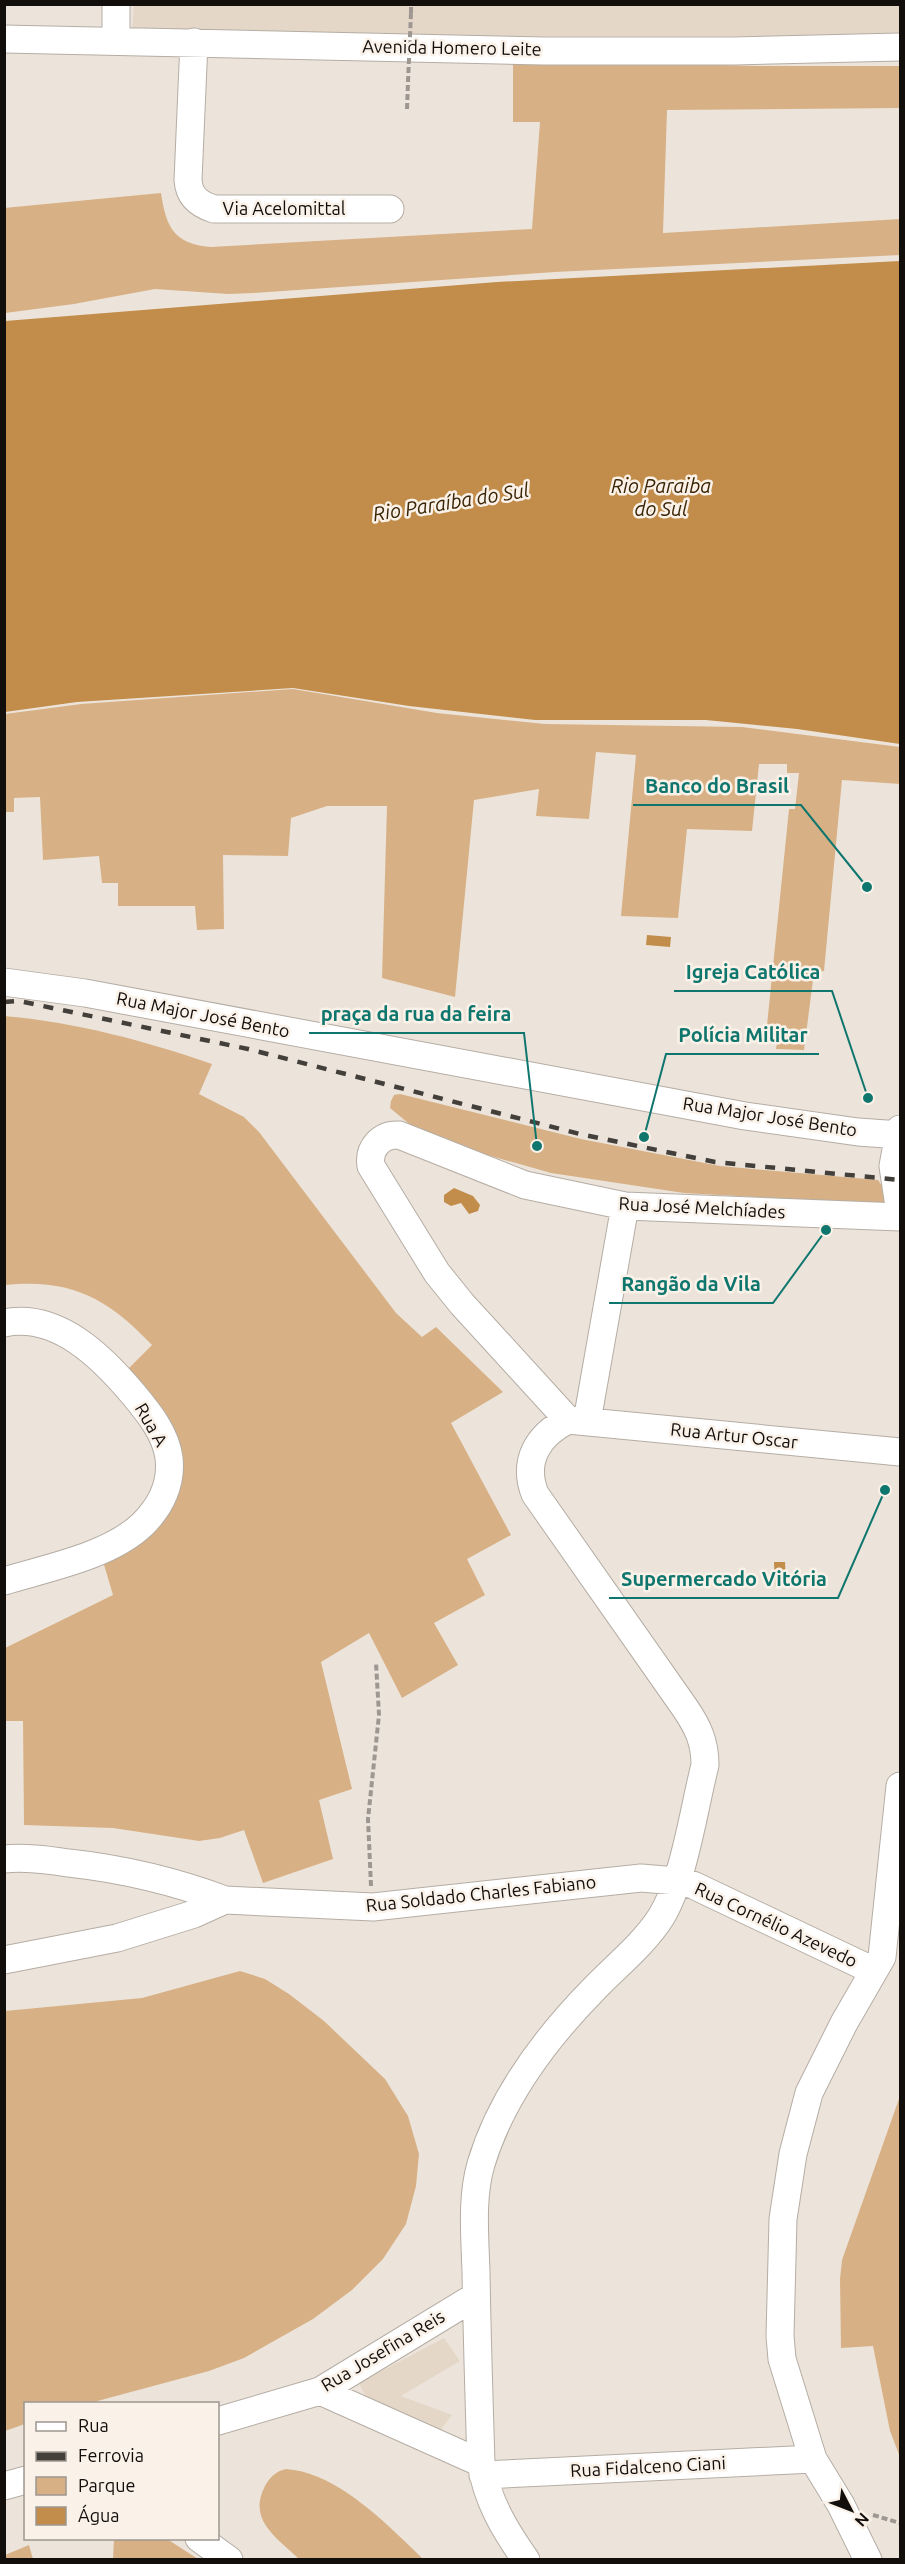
<svg xmlns="http://www.w3.org/2000/svg" width="905" height="2564" font-family="Ubuntu,sans-serif">
<rect width="100%" height="100%" fill="#ece4db"/>
<path fill="#e4d7c8" d="M134,4l766,1v31h-667l-101,-5z
M444,2338l16,23 -59,35 51,19 -15,20 -68,-31 -10,-21z"/>
<path fill="#d7b185" d="M513,59l242,7h145v42l-233,2 -4,123 237,-14v36l-345,17 -301,21 -26,1 -73,-5 -81,15 -69,9 -1,-105 157,-15c5,33 12,51 50,54l321,-18 8,-107h-27z
M293,689l144,24 108,11 197,3 158,20v37l-58,-4 -18,191 -10,1 -10,78 -28,-1 2,-14h-12l23,-226h6l4,-36h-12v-9h-28l-7,67 -65,-2 -9,89 -57,-2 15,-161 -40,-3 -7,67 -53,-3 3,-27 -65,11 -19,197 -73,-19 5,-172h-60l-36,12 -3,38 -65,-1 1,74 -27,1 -2,-24h-77v-23h-16l-3,-27 -56,4 -3,-63 -26,1v14h-9v-98l76,-10z
M4,1016c71,6 142,25 208,48l-13,30 45,23 15,15 137,181 26,24 14,-10 67,65 -52,31 60,112 -44,24 18,36 -51,28 24,42 -56,33 -33,-65 -48,29 31,127 -33,11 14,59 -70,24 -19,-53 -24,8 -21,3 -86,-13 -89,-3 -1,-104h-18v-73l108,-53 -11,-37 70,-61 -46,-126 26,-26c-44,-47 -82,-67 -147,-60z
M400,1094l181,45 139,27 158,14 4,6 3,15 -3,3 -198,-11 -133,-20 -78,-22 -60,-24 -23,-19 1,-7 3,-6z
M240,1971l25,8 24,15 35,27 61,58 23,37 11,38 -3,32 -10,38 -23,35 -31,31 -39,29 -69,39 -35,13 -119,32 -64,1 -1,20 -20,7v-420l137,-13z
M900,2096v361l-10,-26 -17,-85 -32,2 -1,-69 2,-19z
M286,2469c51,3 102,56 137,90h-124c-22,-21 -52,-39 -34,-73 5,-9 11,-15 21,-17z
M114,2538l53,1 31,20h-85z
M29,2545l4,14h-28v-4z"/>
<path fill="#c28d4a" d="M900,261v483l-103,-15 -91,-9h-171l-126,-14 -116,-18 -216,14 -72,10v-391l492,-39z
M647,935l24,2 -1,10 -24,-2z
M454,1188l19,8 7,9 -2,6 -9,3 -8,-11 -10,3 -7,-4v-7z
M774,1562h11l1,24 -11,1z"/>
<g fill="none" stroke-linecap="round" stroke-linejoin="round">
<g stroke="#b5ada4" stroke-width="29">
<path id="minor" d="M4,39l540,12h190l166,-4
M116,41v-37
M194,42l-6,138c1,16 10,24 26,29h176
M4,982l81,11 660,123 113,16 42,3
M900,1129l-7,37 7,47
M4,1323c54,-11 99,35 130,72 15,18 32,39 35,63 3,25 -8,48 -26,66 -33,32 -96,44 -139,57
M568,1420l-106,-116 -25,-31 -66,-107c-3,-18 10,-32 28,-31l126,50 100,21 275,11
M587,1421l38,-215
M4,1859c22,-2 43,1 65,4 54,6 105,18 156,37
M4,1960l113,-22 77,-24 31,-14 148,7 268,-29 36,3 16,4 181,86
M320,2391l161,72
M218,2421l102,-30 156,-95
M483,2475l330,-16
M4,2486l22,-6
M199,2538l30,22
M526,2560c-22,-31 -39,-60 -45,-97 -2,-64 -4,-127 -5,-191 -1,-35 -5,-74 5,-108 20,-67 64,-125 112,-174 22,-23 51,-46 68,-73 23,-37 33,-109 44,-152 0,-23 -7,-38 -20,-57l-150,-214c-13,-33 3,-59 33,-74l332,32
M868,2560l-27,-55 -28,-46 -31,-100 -2,-23 3,-117 10,-65 16,-61 35,-70 38,-66 18,-171"/>
</g>
<path stroke="#9e9791" stroke-width="4" stroke-dasharray="6 3" stroke-linecap="butt" d="M411,13v-9
M407,109l1,-27
M371,1886l-3,-67 11,-104 -3,-52
M873,2515l27,8"/>
<use href="#minor" stroke="#fff" stroke-width="27"/>
<path stroke="#433f3b" stroke-width="4.5" stroke-dasharray="10 10" stroke-linecap="butt" d="M4,1002l15,-1 229,48 332,85 135,28 185,18"/>
<path stroke="#9e9791" stroke-width="4" stroke-dasharray="6 3" stroke-linecap="butt" d="M408,82l3,-69"/>
</g>
<g text-anchor="middle" stroke-width="5" stroke-linejoin="round" paint-order="stroke">
<g font-size="18" fill="#110e0c" stroke="#faf1e8">
<text transform="translate(452 48) rotate(1)" y="6">Avenida Homero Leite</text>
<text x="284" y="215">Via Acelomittal</text>
<text transform="translate(203 1015) rotate(11)" y="6">Rua Major José Bento</text>
<text transform="translate(770 1117) rotate(9)" y="6">Rua Major José Bento</text>
<text transform="translate(702 1208) rotate(3)" y="6">Rua José Melchíades</text>
<text transform="translate(151 1425) rotate(60)" y="6">Rua A</text>
<text transform="translate(734 1436) rotate(6)" y="6">Rua Artur Oscar</text>
<text transform="translate(481 1894) rotate(-6)" y="6">Rua Soldado Charles Fabiano</text>
<text transform="translate(776 1925) rotate(25)" y="6">Rua Cornélio Azevedo</text>
<text transform="translate(383 2351) rotate(-31)" y="6">Rua Josefina Reis</text>
<text transform="translate(648 2467) rotate(-3)" y="6">Rua Fidalceno Ciani</text>
</g>
<g font-size="20" font-style="italic" fill="#3b2507" stroke="#faf1e8">
<text x="661" y="493">Rio Paraiba<tspan x="661" dy="23">do Sul</tspan></text>
<text transform="translate(451 502) rotate(-9)" y="7">Rio Paraíba do Sul</text>
</g>
</g>
<path fill="none" stroke="#0f766e" stroke-width="2" d="M867 887L801 805H633M868 1098L832 991H674M537 1146L524 1033H309M644 1137L666 1054H819M826 1230L773 1303H609M885 1490L838 1598H609"/>
<g fill="#0f766e" stroke="#faf1e8" stroke-width="2">
<circle cx="867" cy="887" r="6"/>
<circle cx="868" cy="1098" r="6"/>
<circle cx="537" cy="1146" r="6"/>
<circle cx="644" cy="1137" r="6"/>
<circle cx="826" cy="1230" r="6"/>
<circle cx="885" cy="1490" r="6"/>
</g>
<g font-size="20" text-anchor="middle" font-weight="bold" fill="#0f766e" stroke="#faf1e8" stroke-width="5" stroke-linejoin="round" paint-order="stroke">
<text x="717" y="793">Banco do Brasil</text>
<text x="753" y="979">Igreja Católica</text>
<text x="416" y="1021">praça da rua da feira</text>
<text x="743" y="1042">Polícia Militar</text>
<text x="691" y="1291">Rangão da Vila</text>
<text x="724" y="1586">Supermercado Vitória</text>
</g>
<rect width="905" height="2564" fill="none" stroke="#110e0c" stroke-width="12"/>
<rect x="24" y="2402" width="195" height="138" fill="#faf1e8" stroke="#9d9690" stroke-width="1.5"/>
<rect x="36" y="2422" width="30" height="9" fill="#ffffff" stroke="#9d9690" stroke-width="1.5"/>
<text x="78" y="2432" font-size="18" fill="#110e0c">Rua</text>
<rect x="36" y="2452" width="30" height="9" fill="#433f3b" stroke="#9d9690" stroke-width="1.5"/>
<text x="78" y="2462" font-size="18" fill="#110e0c">Ferrovia</text>
<rect x="36" y="2477" width="30" height="18" fill="#d7b185" stroke="#9d9690" stroke-width="1.5"/>
<text x="78" y="2492" font-size="18" fill="#110e0c">Parque</text>
<rect x="36" y="2507" width="30" height="18" fill="#c28d4a" stroke="#9d9690" stroke-width="1.5"/>
<text x="78" y="2522" font-size="18" fill="#110e0c">Água</text>
<g transform="translate(851 2510) rotate(132)" stroke="#faf1e8" stroke-width="4.5" paint-order="stroke">
<path d="M0-4.5L10 22L0 15L-10 22Z" fill="#110e0c"/>
<text y="-9" font-size="16" font-weight="bold" text-anchor="middle" fill="#110e0c">N</text>
</g>
</svg>
